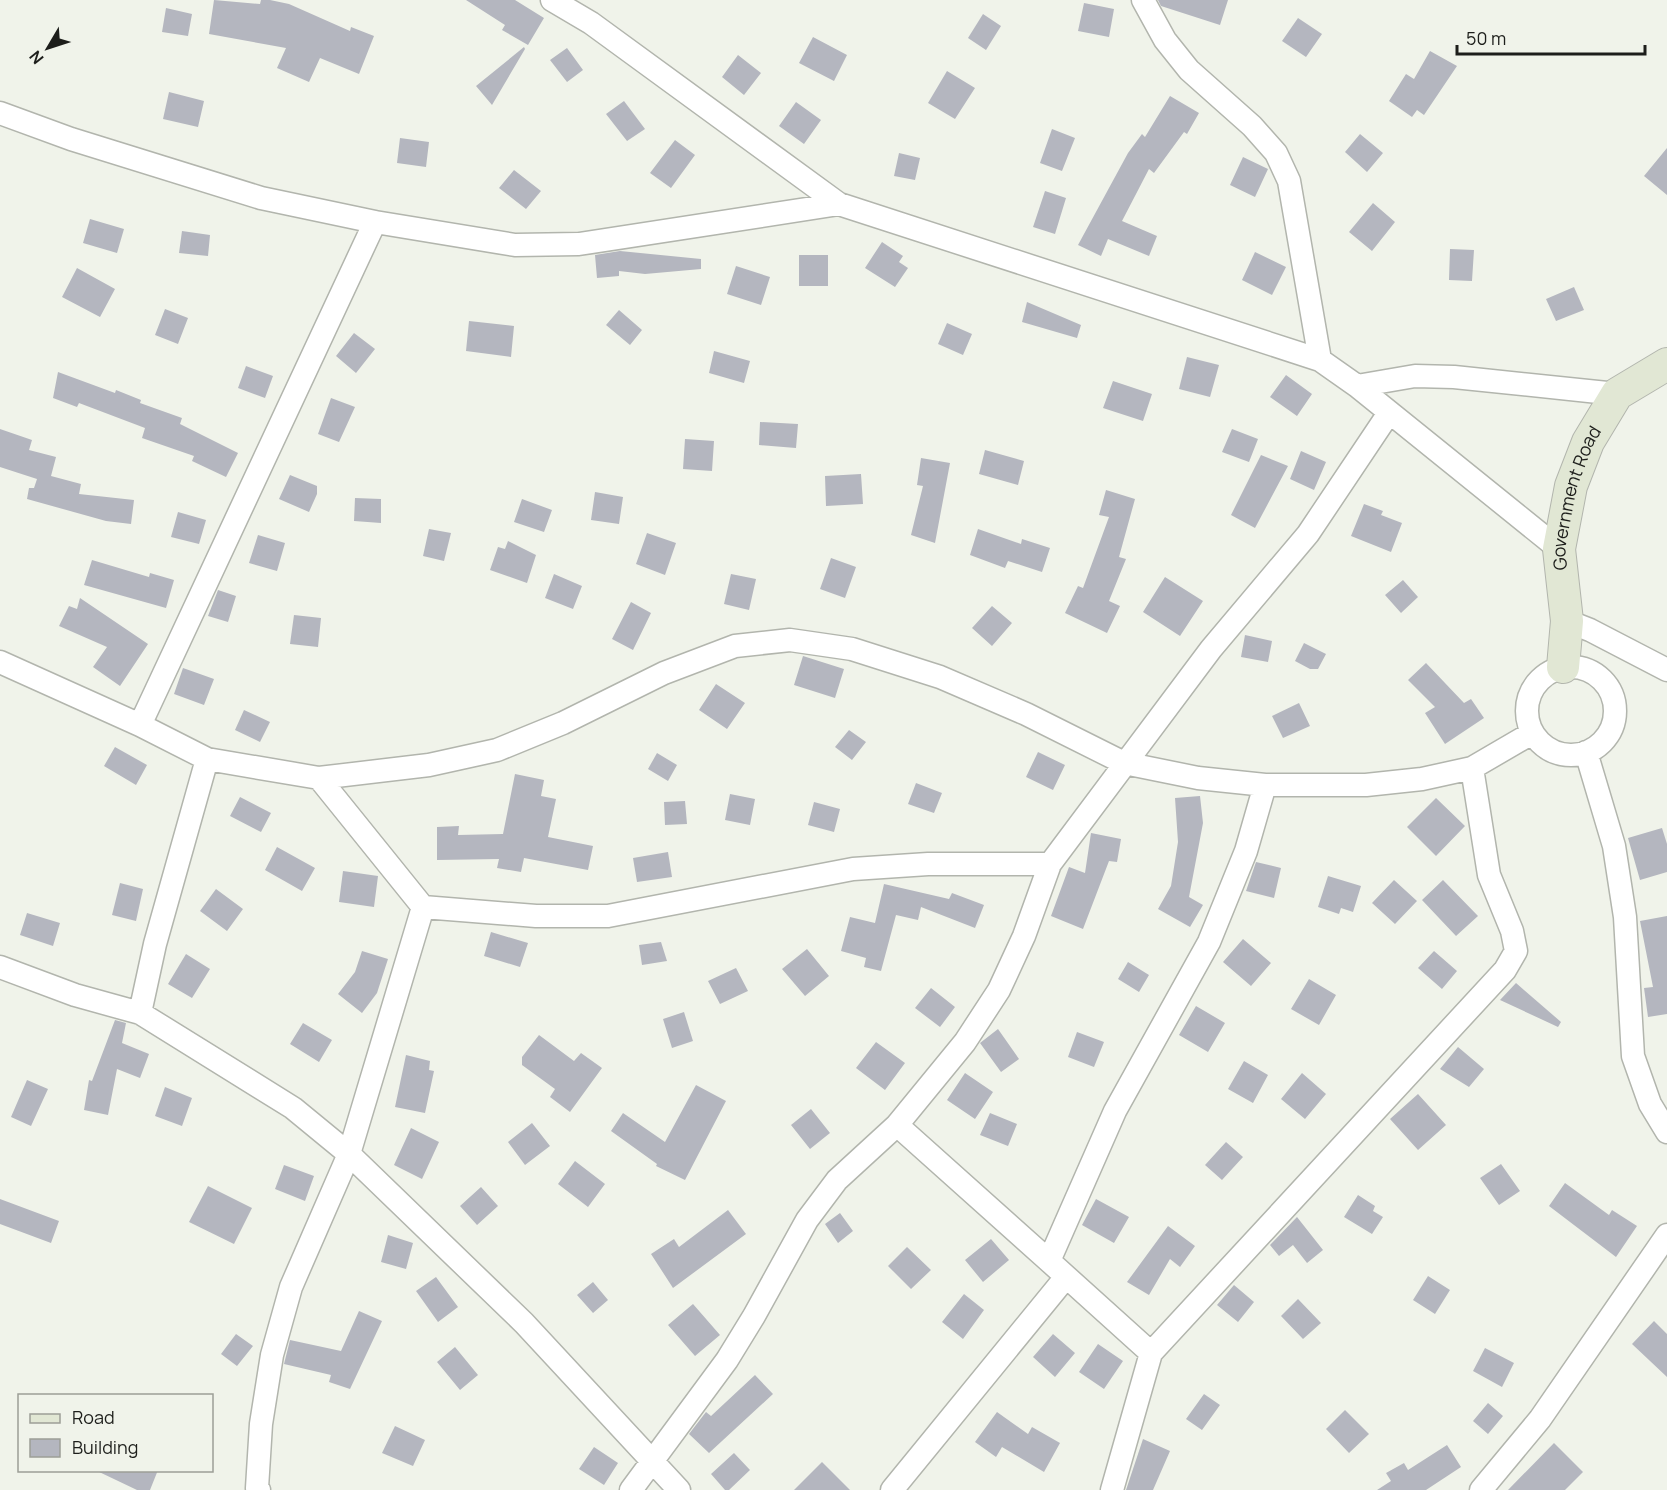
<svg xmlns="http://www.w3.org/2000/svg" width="1667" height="1490" font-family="Manrope,sans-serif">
<rect width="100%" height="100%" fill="#f0f3ea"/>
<path fill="#b4b6bf" d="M214,0l46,4 1,-4h9l19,4 61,27 1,-4 23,9 -15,38 -39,-16 -11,24 -32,-14 9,-20 -77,-14z
M466,0h49l29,18 -16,27 -26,-15 3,-5z
M1158,0h70l-8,25 -59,-19z
M1084,3l30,6 -5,28 -31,-6z
M166,8l26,6 -4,22 -26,-4z
M983,14l18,12 -15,24 -18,-12z
M1298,18l24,16 -16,23 -24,-16z
M813,37l34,18 -13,26 -35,-18z
M524,47l1,2 -33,56 -16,-19z
M567,48l16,22 -16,12 -17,-22z
M1430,51l27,15 -33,49 -7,-5 -5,7 -23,-16 17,-27 8,5z
M738,55l23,18 -17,22 -22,-18z
M947,71l28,17 -20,31 -27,-16z
M169,92l35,9 -6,26 -35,-8z
M1170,96l29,17 -12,21 -3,-2 -30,41 -5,-4 -27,52 35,15 -8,20 -41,-17 -7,17 -23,-11 50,-92 14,-19 3,3z
M624,101l21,28 -18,12 -21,-27z
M796,102l25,18 -17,24 -25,-18z
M1052,129l23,9 -13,33 -22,-8z
M1360,134l23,19 -16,19 -22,-20z
M400,138l29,4 -3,25 -29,-4z
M675,140l20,15 -24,33 -21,-15z
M1667,148v47l-23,-19z
M899,153l21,5 -5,22 -21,-4z
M1243,157l25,12 -13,28 -25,-12z
M514,170l27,21 -15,18 -27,-21z
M1045,191l21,7 -11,36 -22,-7z
M1373,203l22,19 -23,29 -23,-19z
M90,219l34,10 -7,24 -34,-10z
M182,231l28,4 -2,21 -29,-3z
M882,242l21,14 -4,6 9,6 -13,19 -30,-19z
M1450,249l24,1 -2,31 -23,-1z
M620,251l81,8v10l-56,5 -26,-3v5l-22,2 -2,-23z
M1255,252l31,15 -14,28 -30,-15z
M799,255h29v31h-29z
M736,266l34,11 -9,28 -34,-11z
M77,268l38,21 -15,28 -38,-20z
M1574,287l10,23 -28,11 -10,-22z
M1027,302l54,23 -4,13 -55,-16z
M165,309l23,9 -10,26 -23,-9z
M619,310l23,20 -12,15 -24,-20z
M469,321l45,5 -3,31 -45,-6z
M947,323l25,11 -9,21 -25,-11z
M354,333l21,16 -19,24 -20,-17z
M714,351l36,10 -6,22 -35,-10z
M1187,357l32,8 -9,32 -31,-8z
M246,366l27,10 -8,22 -27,-10z
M58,372l57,21 1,-3 25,10 -1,3 42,15 -2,6 58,29 -12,24 -34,-16 2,-5 -52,-18 3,-10 -66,-25 -2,4 -24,-9z
M1286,375l26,19 -15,22 -27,-19z
M1113,381l39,13 -9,27 -40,-13z
M331,398l24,9 -16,35 -21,-8z
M760,422l38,2 -2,24 -37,-3z
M0,429l32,11 -3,10 27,7 -5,19 30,8 -2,10 55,6 -3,24 -25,-3 -79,-22 2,-11h5l3,-9 -37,-12z
M1232,429l26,10 -9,23 -27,-10z
M685,439l29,2 -2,30 -29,-2z
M985,450l39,11 -6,24 -39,-11z
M1301,451l25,11 -12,28 -24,-11z
M1261,455l27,11 -33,62 -24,-13z
M921,458l29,5 -15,80 -24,-8 12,-49 -6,-1z
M861,474l2,30 -37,2 -1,-30z
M290,475l27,11v8l-8,18 -30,-13z
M1106,490l29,9 -16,58 7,2 -17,42 11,5 -13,27 -42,-20 13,-27 5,2 26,-71 -10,-2z
M595,492l28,5 -4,27 -28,-4z
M355,498l26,1v24l-27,-2z
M522,499l30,11 -8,22 -30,-10z
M1364,504l19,7 -2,4 21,8 -11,29 -40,-16z
M178,512l28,8 -7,24 -28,-7z
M429,529l22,4 -7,28 -21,-5z
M978,529l43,15 1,-5 28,9 -8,24 -34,-11 -3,7 -35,-13z
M647,533l29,10 -11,32 -29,-11z
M258,535l27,8 -8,28 -28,-8z
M508,541l28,14 -9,28 -37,-13 8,-23 7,2z
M831,558l25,9 -11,31 -25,-9z
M92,560l57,17 1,-4 24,7 -8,28 -82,-23z
M554,574l28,12 -9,23 -28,-11z
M731,574l25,5 -7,31 -25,-6z
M1165,577l38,24 -23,35 -37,-24z
M1403,580l15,17 -17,16 -16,-18z
M218,590l18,6 -8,26 -20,-6z
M80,598l68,46 -28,42 -27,-19 14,-20 -48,-21 10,-20 8,3z
M631,602l20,11 -18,37 -21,-11z
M992,606l20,17 -20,23 -20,-18z
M294,615l27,3 -3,29 -28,-3z
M1245,635l27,6 -4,21 -27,-5z
M1304,643l22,11 -8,15h-8l-15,-8z
M803,656l41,13 -9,29 -41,-13z
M1426,663l38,40 7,-4 13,19 -39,26 -20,-31 10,-6 -27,-27z
M183,668l31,11 -10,26 -30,-11z
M716,684l29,19 -18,26 -28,-19z
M1299,703l11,23 -27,12 -11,-22z
M244,710l26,12 -10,20 -25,-12z
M849,730l17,12 -14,18 -17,-13z
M115,747l32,18 -11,20 -32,-19z
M1038,752l27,13 -12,25 -27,-13z
M657,753l20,12 -9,16 -20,-12z
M515,774l29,6 -3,16 15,3 -8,38 45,9 -5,24 -64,-12 -3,14 -24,-4 2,-9 -62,1v-33l22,-1 -1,9 45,-1z
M916,783l26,10 -8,20 -26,-9z
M730,794l25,5 -5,26 -25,-5z
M1200,796l3,27 -14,74 14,8 -13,22 -32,-18 13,-23 7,-44 -3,-44z
M240,797l31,16 -10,19 -31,-16z
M1436,798l29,28 -29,30 -29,-29z
M685,801l2,23 -22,1 -1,-23z
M814,802l26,7 -6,23 -26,-7z
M1662,828l5,16v28l-27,8 -12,-42z
M1091,833l30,6 -4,23 -8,-1 -26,68 -32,-13 18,-49 16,6z
M277,847l38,21 -13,23 -37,-21z
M668,852l4,25 -35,5 -4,-24z
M1256,862l25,6 -7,30 -28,-7z
M343,871l35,5 -4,31 -35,-5z
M1328,876l33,10 -8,26 -12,-4 -2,6 -21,-7z
M1394,880l23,21 -22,23 -23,-21z
M1443,880l35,36 -22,20 -34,-36z
M120,883l23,6 -7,32 -24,-6z
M884,884l65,15 3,-6 32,12 -9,23 -54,-21 -3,13 -22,-5 -15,56 -17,-4 2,-9 -25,-7 9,-34 25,6z
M216,889l27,20 -16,22 -27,-20z
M27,913l33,10 -7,23 -33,-11z
M1667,916v98l-19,3 -4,-29 9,-1 -13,-66z
M491,932l37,11 -8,24 -36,-11z
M1243,939l28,24 -20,23 -28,-24z
M661,942l6,19 -25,4 -3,-20z
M807,949l22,27 -24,20 -23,-27z
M362,951l26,8 -11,34 -15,20 -24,-19 17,-22z
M1434,951l23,20 -15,18 -24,-21z
M186,954l24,15 -18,29 -24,-14z
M1128,962l21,13 -10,17 -21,-13z
M736,968l12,23 -28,13 -12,-23z
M1309,979l27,16 -17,30 -28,-16z
M1516,983l45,39 -3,5 -58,-27z
M931,988l24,19 -15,20 -25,-19z
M1196,1006l29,17 -17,29 -29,-17z
M684,1012l9,29 -21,7 -9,-29z
M115,1020l11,3 -4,20 27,11 -9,24 -23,-9 -9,46 -24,-5 5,-30 3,1z
M303,1023l29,17 -13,22 -29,-18z
M998,1029l21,30 -18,13 -21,-29z
M1077,1032l27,10 -10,25 -26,-10z
M539,1035l35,26 7,-8 21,15 -32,44 -20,-15 5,-8 -33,-24v-8z
M876,1042l29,21 -20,27 -29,-22z
M1458,1047l26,22 -15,18 -29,-18z
M406,1055l24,6 -1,9 5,1 -9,42 -30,-6z
M1244,1061l24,14 -15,28 -25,-14z
M965,1073l28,19 -18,27 -28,-19z
M1302,1073l24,21 -21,25 -24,-20z
M27,1080l21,9 -17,37 -20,-9z
M696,1085l30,16 -41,79 -29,-14 1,-2 -46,-33 12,-18 42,29z
M165,1087l27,11 -10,28 -27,-10z
M1418,1094l28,31 -28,25 -28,-31z
M811,1109l19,24 -20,16 -19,-24z
M990,1113l27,11 -9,22 -28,-11z
M532,1123l18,23 -25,19 -17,-23z
M411,1128l28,14 -17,37 -28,-14z
M1226,1142l17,15 -21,23 -17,-15z
M575,1161l30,23 -17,23 -30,-23z
M1501,1164l19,27 -21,14 -19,-27z
M284,1165l30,11 -9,25 -30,-12z
M1565,1183l44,32 3,-5 25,16 -21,31 -67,-51z
M208,1186l44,22 -18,36 -45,-22z
M481,1187l17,19 -21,19 -17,-19z
M1358,1195l17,11 -2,5 10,6 -11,17 -28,-17z
M0,1199l59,22 -8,22 -51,-19z
M1096,1199l33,18 -15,26 -32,-18z
M728,1210l18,24 -73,54 -22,-34 23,-15 5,8z
M840,1213l13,18 -15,12 -13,-19z
M1297,1217l26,33 -16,13 -14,-18 -14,11 -9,-11z
M1168,1226l27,20 -15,21 -10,-8 -21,36 -22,-13z
M388,1235l25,8 -7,26 -25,-7z
M991,1239l18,21 -26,22 -18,-22z
M907,1247l24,23 -20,19 -23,-23z
M1428,1276l22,14 -15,24 -22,-14z
M436,1277l22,30 -20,15 -22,-31z
M593,1282l15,18 -15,13 -16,-18z
M1234,1285l20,17 -16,20 -21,-17z
M964,1294l20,16 -21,29 -21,-17z
M1298,1299l23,24 -18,16 -22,-23z
M693,1304l27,31 -25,21 -27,-31z
M359,1311l23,10 -32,68 -21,-7 2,-7 -47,-11 6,-24 51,11z
M1654,1321l13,13v43l-35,-33z
M236,1334l17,12 -16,20 -16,-12z
M1053,1334l22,19 -20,24 -22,-20z
M1098,1344l25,17 -19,28 -25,-17z
M455,1347l23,28 -18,15 -23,-28z
M1485,1348l29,15 -12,24 -29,-16z
M755,1375l18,19 -64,59 -20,-19 17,-22 5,4z
M1204,1394l16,11 -18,25 -16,-11z
M1488,1403l15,13 -15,18 -15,-13z
M1345,1410l24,24 -20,19 -23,-24z
M997,1412l31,22 4,-7 28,16 -16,29 -42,-25 -6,10 -21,-15z
M395,1426l30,14 -12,26 -31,-13z
M1143,1439l27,12 -17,39h-27z
M1554,1443l29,29 -18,18h-57z
M1447,1445l14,22 -35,23h-49l14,-9 -5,-8 18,-10 4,7z
M594,1447l24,16 -14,22 -25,-16z
M734,1453l16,17 -21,20h-4l-14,-16z
M822,1462l28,28h-56z
M95,1470h63l-8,20h-13z"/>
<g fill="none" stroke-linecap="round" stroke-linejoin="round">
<g stroke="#b2b5ad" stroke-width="25">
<path id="street" d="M552,0l39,23 248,181
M1143,0l22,40 24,30 63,56 24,27 13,28 31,179
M0,113l71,26 190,59 114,24 140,23 64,-1 260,-40 481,156 37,26 202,163
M1357,386l58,-10 39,1 163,17
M1567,621l23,9 77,40
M0,662l140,63 67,34 112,19 110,-13 68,-15 66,-27 101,-50 71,-27 55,-6 62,9 88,28 86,37 98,49 74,15 67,7h101l56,-6 50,-11 60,-35
M1527 711a44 44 0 1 1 88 0a44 44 0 1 1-88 0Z
M140,725l235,-503
M1586,752l28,94 11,71 8,139 17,48 17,28
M319,778l104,129 113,9h72l245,-47 75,-5h122
M0,967l75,28 65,18 153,95 56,46 175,169 155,167
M140,1013l15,-69 52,-185
M897,1125l152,136
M1151,1353l-102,-92 66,-150 94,-169 37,-91 19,-66
M259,1490l-2,-2 4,-64 11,-69 19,-68 58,-133 74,-247
M631,1490l96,-130 27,-44 53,-96 30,-40 60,-55 68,-83 34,-52 25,-54 26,-72 161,-215 97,-115 81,-121
M892,1490l174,-213
M1112,1490l39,-137 354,-383 11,-19 -4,-20 -23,-56 -17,-107
M1481,1490l59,-71 127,-184"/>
</g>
<g stroke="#b2b5ad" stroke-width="34">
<g id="secondary">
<path id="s1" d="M1563,667l4,-46 -8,-72 12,-63 17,-44 29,-48 50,-30"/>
</g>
</g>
<use href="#street" stroke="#fff" stroke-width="22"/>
<use href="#secondary" stroke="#e1e7d4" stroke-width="32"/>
</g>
<g text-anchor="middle" stroke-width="6" stroke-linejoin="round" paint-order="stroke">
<g font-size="18" fill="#1d1e1b" stroke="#f0f3ea">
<text dy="6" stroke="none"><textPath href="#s1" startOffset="172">Government Road</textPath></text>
</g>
</g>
<rect x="18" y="1394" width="195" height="78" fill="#f0f3ea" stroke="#9c9e97" stroke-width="1.5"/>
<rect x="30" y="1414" width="30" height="9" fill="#e1e7d4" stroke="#9c9e97" stroke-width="1.5"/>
<text x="72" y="1424" font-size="18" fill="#1d1e1b">Road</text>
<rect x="30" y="1439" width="30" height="18" fill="#b4b6bf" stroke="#9c9e97" stroke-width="1.5"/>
<text x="72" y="1454" font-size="18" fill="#1d1e1b">Building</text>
<g transform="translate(48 48) rotate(231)" stroke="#f0f3ea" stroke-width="4.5" paint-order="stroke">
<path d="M0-4.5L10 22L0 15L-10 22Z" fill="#1d1e1b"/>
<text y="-9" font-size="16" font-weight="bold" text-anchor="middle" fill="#1d1e1b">N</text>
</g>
<path d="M1457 45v9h188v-9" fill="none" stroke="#1d1e1b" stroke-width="3"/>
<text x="1466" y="45" font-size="18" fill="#1d1e1b" stroke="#f0f3ea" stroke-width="4.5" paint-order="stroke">50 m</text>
</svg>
